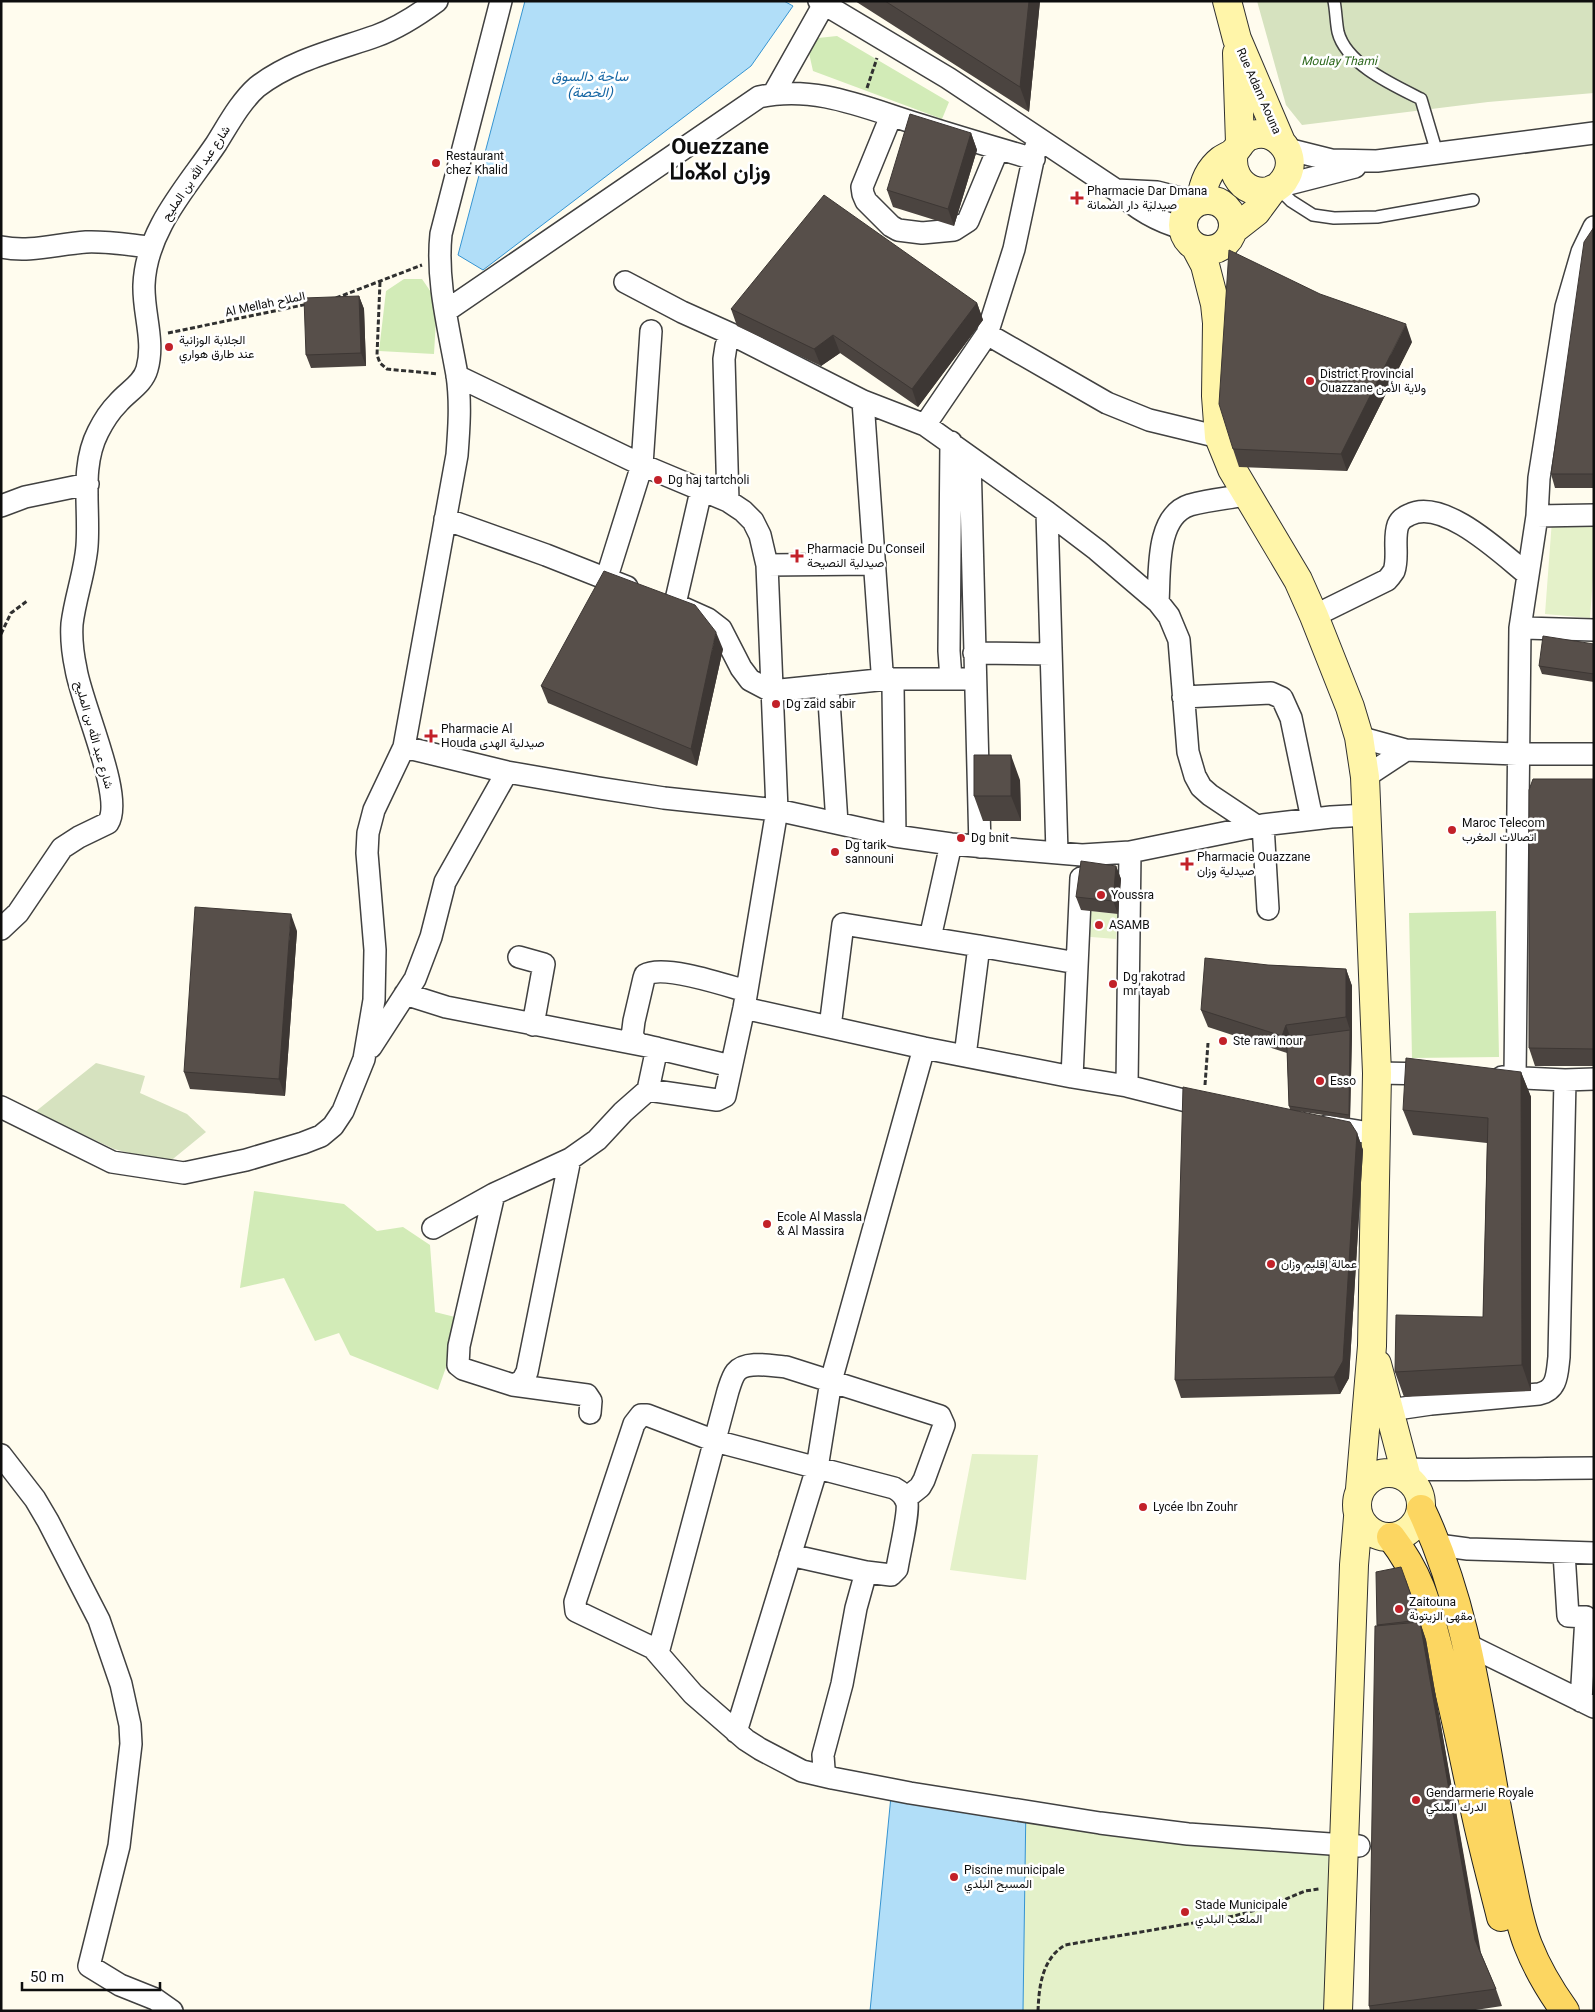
<svg xmlns="http://www.w3.org/2000/svg" width="1595" height="2012" font-family="Georgia,Vazirmatn,'Noto Sans Tifinagh',serif">
<rect width="100%" height="100%" fill="#fffcee"/>
<path fill="#d2ebb7" d="M837,36l112,66 -7,17 -129,-48 -4,-18 9,-15z
M404,279h18l15,22 -3,53 -55,-3 7,-60z
M1496,911l3,146 -87,1 -3,-145z
M254,1191l90,13 33,27 26,-4 27,18 5,67 28,7 -25,71 -88,-35 -11,-22 -24,8 -31,-63 -44,10z"/>
<path fill="#d6e2bf" d="M1257,1h337v92l-106,9 -186,23 -16,-20z
M96,1063l49,13 -5,17 47,21 19,18 -38,31 -54,-14 -79,-37z"/>
<path fill="#e4f1c9" d="M1552,520l42,4v39l-4,55 -45,-4z
M1081,910l37,4 -2,25 -37,-3z
M972,1454l66,1 -12,125 -76,-10z
M1026,1802l322,48 -4,161h-321z"/>
<path fill="#b1def8" stroke="#3694d1" d="M525,1h259l9,5 -42,60 -268,204 -25,-15z
M891,1796l135,6 -3,209h-153z"/>
<g fill="none" stroke-linecap="round" stroke-linejoin="round">
<g stroke="#414141" stroke-width="14">
<path id="lane" d="M1334,1c2,10 2,21 4,31 8,32 55,53 83,67l16,54
M1277,187l14,14 22,14 21,3 43,-1 96,-17"/>
</g>
<g stroke="#414141" stroke-width="24">
<path id="street" d="M819,1l129,77 168,112c20,19 40,31 66,38
M774,93l50,-89
M891,116l-29,71 1,7 3,7 25,25 7,4 24,3 32,-3 14,-9 30,-72
M1287,149l44,11 46,1 217,-28
M1277,187l78,-20
M1116,190l41,2 39,10
M1,247c29,6 56,-3 85,-5 21,-1 44,3 65,5
M625,282l57,30 49,22 132,67 62,24
M446,311l313,-214c56,-13 109,12 162,28 38,12 75,23 113,34
M987,334l27,-85 22,-103
M863,401l19,270 11,15 2,150
M1219,437l-70,-17 -42,-17 -120,-69 -62,91 122,87 50,38 61,52 11,14 10,24 9,112 7,24 6,11 9,8 48,32
M951,442l-2,209 2,28
M970,458l10,389
M728,501l-4,-142 2,-13 5,-12
M1,506l24,-9 63,-13
M1047,512l10,341
M1537,516l57,-1
M445,519l101,36 81,32
M767,565l108,-1
M606,580l36,-115 9,-134
M1158,602c2,-29 -3,-86 32,-97 18,-5 39,-7 57,-10
M675,604l26,-113
M679,606l29,13 13,10 20,39 9,12 21,11 117,-12h87
M1314,616l73,-36c2,-2 5,-6 7,-9 5,-14 -1,-32 4,-46 2,-5 6,-8 11,-10 34,-18 93,39 118,59
M1520,628l74,2
M974,653l77,1
M828,685l9,138
M1183,697l88,-4 11,5 9,20 21,101
M1359,737l47,13 111,4h77
M404,747l53,-292c2,-26 4,-53 0,-80 -8,-46 -21,-94 -16,-141l60,-233
M1365,777l41,-27
M1263,825l5,84
M1,929l17,-16 44,-65 17,-11 29,-14c17,-25 -27,-120 -32,-154 -3,-14 -5,-30 -4,-45 3,-26 13,-52 15,-78 3,-38 -7,-79 11,-114 5,-10 12,-21 20,-29 9,-11 25,-19 29,-34 8,-28 -4,-56 -3,-84 2,-55 43,-98 72,-141 12,-19 24,-42 41,-57 35,-27 79,-37 119,-51 22,-8 42,-21 61,-35
M930,938l21,-94
M519,957l25,7 -11,61
M405,994l41,13 211,41 -9,42
M744,1008l180,40 148,29 55,9 84,21
M830,1027l13,-103 136,22
M371,1047l44,-68 16,-42 14,-55 62,-110
M965,1056l14,-110 98,17
M731,1066l-92,-22 -7,-7 2,-16 10,-43 1,-3c18,-11 80,10 101,16
M1377,1073l57,1
M1072,1077l9,-199
M1515,1077l5,-449 17,-112 2,-38 27,-171 16,-55 12,-25
M1565,1080l29,-1
M1127,1086l3,-234
M1,1107l111,55 72,11 62,-13 57,-17 18,-7 12,-10 10,-15 21,-52 10,-59 1,-50 -8,-97 1,-20 6,-23 30,-63 103,25 92,16 65,10 113,12 118,26 56,8 131,11 48,-3 133,-27 68,-8 36,-2
M1327,1126l49,8
M494,1194l-35,152 -1,19 5,4 50,16 9,-4 5,-9 43,-213
M433,1228l61,-34 76,-35 27,-19 26,-28 25,-22 69,10 8,-4 19,-88 33,-198 -10,-245 -7,-30 -7,-14 -10,-10 -15,-10 -86,-36 -185,-89
M513,1385l74,10 4,6 -1,12
M1390,1410l41,-6 108,-10c19,-4 18,-21 20,-37l6,-277 -63,-3
M1,1455l34,44 13,22 51,99 22,64 9,41 1,19 -12,102 -30,120 31,19 35,14 17,12
M1405,1469c63,2 126,-1 189,-1
M1438,1545l30,4 126,4
M1564,1553l4,63 18,1 -5,84
M790,1555l76,17
M1468,1645l126,62
M658,1653l70,-262c2,-6 4,-14 8,-19 10,-12 36,-6 50,-5l154,49 4,9 -20,55 -4,7 -15,12
M736,1732l81,-264 14,-87 93,-333
M832,1778l-30,-7 -42,-22 -14,-9 -53,-46 -40,-46 -77,-37 -1,-9 59,-178 7,-9h6l68,26 179,47c6,3 11,8 13,15 2,11 -8,52 -10,66l-6,6 -25,-3 -10,36 -14,76 -19,71 1,14 2,6 6,3 78,15 190,30 88,11 171,12"/>
</g>
<g stroke="#303030" stroke-width="30">
<path id="secondary" d="M1227,1l10,38 44,103
M1237,53l3,90
M1183 225a25 25 0 1 1 50 0a25 25 0 1 1-50 0Z
M1201,200c2,-16 7,-30 20,-40 4,-3 10,-5 13,-8 6,-6 8,-13 16,-16 24,-10 48,16 37,39 -15,32 -61,15 -53,-23
M1233,230l23,-18 17,-23
M1196,248l9,17 10,39 2,19 -1,73 3,41 13,32 66,111 16,36 36,91 9,30 6,40 12,296 -5,273 -12,143
M1377,1364l30,114
M1357 1505a32 32 0 1 1 64 0a32 32 0 1 1-64 0Z
M1338,2011l16,-446 4,-48"/>
</g>
<g stroke="#1f1f1f" stroke-width="30">
<path id="primary" d="M1421,1509c44,93 56,188 74,288 5,29 11,57 17,86 4,20 8,42 16,62 9,23 22,45 37,66
M1391,1537c30,39 36,68 48,114 13,48 23,96 33,145 8,41 19,81 29,121"/>
</g>
<path stroke="#303030" stroke-width="3" stroke-dasharray="5 2.5" stroke-linecap="butt" d="M867,88l10,-30
M380,282l-3,73 3,8 7,6 51,5
M336,298l86,-33
M168,333l140,-29
M1,634l10,-21 16,-12
M1205,1085l3,-42
M1038,2011c1,-25 4,-52 27,-66l169,-29 33,-9 38,-16 14,-2"/>
<use href="#lane" stroke="#fff" stroke-width="11"/>
<use href="#street" stroke="#fff" stroke-width="21"/>
<use href="#secondary" stroke="#fff5a9" stroke-width="28"/>
<use href="#primary" stroke="#fcd661" stroke-width="28"/>
</g>
<path fill="#4b4440" d="M855,1h185l-11,111z
M971,133l6,17 -23,76 -61,-19 -6,-17z
M1594,227v261h-39l-4,-14z
M359,296l5,13 2,57 -55,2 -5,-13z
M977,303l6,17 -65,87 -78,-54 -19,13 -84,-40 -6,-17z
M1412,342l-65,129 -108,-4 -6,-18z
M1594,644v38l-52,-8 -3,-8z
M723,649l-26,117 -149,-63 -7,-17z
M1594,779v287h-59l-6,-18z
M1020,780l1,41h-38l-9,-25z
M1116,866l5,13 -3,35 -37,-4 -5,-13z
M297,931l-12,165 -95,-7 -6,-17z
M1268,965l78,4 6,17v48l-2,85 -53,-8 60,22 6,17 -14,228 -9,16 -159,4 -6,-18 115,-271 -1,-3 -2,-53 -79,-26 -7,-17z
M1521,1072l10,25v294l-127,6 -9,-25 88,-55 4,-174 -74,-8 -10,-25z
M1406,1580l20,60 55,313 15,36 6,17 -33,5h-99l-1,-5 8,-381z"/>
<path fill="#3d3734" d="M1029,1h11l-11,111 -9,-25z
M971,133l6,17 -23,76 -6,-17z
M359,296l5,13 2,57 -5,-13z
M977,303l6,17 -65,87 -6,-18z
M1406,324l6,18 -65,129 -6,-17z
M833,335l7,18 -19,13 -7,-17z
M716,632l7,17 -26,117 -6,-17z
M1011,755l9,25 1,41 -10,-25z
M1116,866l5,13 -3,35 -5,-13z
M291,914l6,17 -12,165 -6,-17z
M1346,969l6,17v48l-2,85 -1,-4 1,-85 -4,-13z
M1286,1025l6,17 -4,11 -6,-17z
M1521,1072l10,25v294l-9,-26z
M1357,1133l6,17 -14,228 -9,16 -6,-17z
M1420,1622l6,18 55,317 -6,-17z"/>
<path fill="#574f4a" stroke="#3d3734" d="M885,1h144l-9,86z
M910,114l61,19 -23,76 -61,-19z
M824,195l153,108 -65,86 -79,-54 -19,14 -83,-40z
M1594,227v247h-43l33,-232z
M1229,250l91,44 86,30 -65,130 -108,-5 -14,-45z
M359,296l2,57 -55,2 -2,-57z
M604,571l91,34 21,27 -25,117 -150,-63z
M1543,636l51,8v30l-55,-8z
M974,755h37v41h-37z
M1533,779h61v270l-65,-1v-258z
M1081,861l35,5 -3,35 -37,-4z
M195,907l96,7 -12,165 -95,-7z
M1205,958l63,7 78,4v48l-60,8 -4,11 -81,-26z
M1350,1030l-1,85 -60,-9 -2,-57 3,-11z
M1406,1058l115,14 1,293 -127,7 1,-57 87,2 5,-199 -85,-8z
M1183,1087l167,35 7,11 -14,228 -9,16 -159,3z
M1401,1567l19,53 -43,5 -1,-53z
M1420,1622l55,318 21,49 -127,17 6,-380z"/>
<g fill="#c22129" stroke="#fff" stroke-width="2">
<circle cx="436" cy="163" r="5"/>
<path d="M1074.5 190.5h5v5h5v5h-5v5h-5v-5h-5v-5h5z"/>
<circle cx="169" cy="347" r="5"/>
<circle cx="1310" cy="381" r="5"/>
<circle cx="658" cy="480" r="5"/>
<path d="M794.5 548.5h5v5h5v5h-5v5h-5v-5h-5v-5h5z"/>
<circle cx="776" cy="704" r="5"/>
<path d="M428.5 728.5h5v5h5v5h-5v5h-5v-5h-5v-5h5z"/>
<circle cx="1452" cy="830" r="5"/>
<circle cx="961" cy="838" r="5"/>
<circle cx="835" cy="852" r="5"/>
<path d="M1184.5 856.5h5v5h5v5h-5v5h-5v-5h-5v-5h5z"/>
<circle cx="1101" cy="895" r="5"/>
<circle cx="1099" cy="925" r="5"/>
<circle cx="1113" cy="984" r="5"/>
<circle cx="1223" cy="1041" r="5"/>
<circle cx="1320" cy="1081" r="5"/>
<circle cx="767" cy="1224" r="5"/>
<circle cx="1271" cy="1264" r="5"/>
<circle cx="1143" cy="1507" r="5"/>
<circle cx="1399" cy="1609" r="5"/>
<circle cx="1416" cy="1800" r="5"/>
<circle cx="954" cy="1877" r="5"/>
<circle cx="1185" cy="1912" r="5"/>
</g>
<g text-anchor="middle" stroke-width="5" stroke-linejoin="round" paint-order="stroke">
<g font-size="12" font-style="italic" fill="#2c671c" stroke="#fff">
<text x="1339" y="65">Moulay Thami</text>
</g>
<g font-size="12" fill="#0e0e0e" stroke="#fff">
<text transform="translate(1259 91) rotate(66)" y="4">Rue Adam Aouna</text>
<text transform="translate(196 173) rotate(-56)" y="4">شارع عبد الله بن المليح</text>
<text transform="translate(265 304) rotate(-12)" y="4">Al Mellah الملاح</text>
<text transform="translate(94 735) rotate(74)" y="4">شارع عبد الله بن المليح</text>
</g>
<g font-size="12" fill="#0e0e0e" stroke="#fff" text-anchor="start">
<text x="446" y="160">Restaurant<tspan x="446" dy="14">chez Khalid</tspan></text>
<text x="1087" y="195">Pharmacie Dar Dmana<tspan x="1087" dy="14">صيدلية دار الضمانة</tspan></text>
<text x="179" y="344">الجلابة الوزانية<tspan x="179" dy="14">عند طارق هواري</tspan></text>
<text x="1320" y="378">District Provincial<tspan x="1320" dy="14">Ouazzane ولاية الأمن</tspan></text>
<text x="668" y="484">Dg haj tartcholi</text>
<text x="807" y="553">Pharmacie Du Conseil<tspan x="807" dy="14">صيدلية النصيحة</tspan></text>
<text x="786" y="708">Dg zaid sabir</text>
<text x="441" y="733">Pharmacie Al<tspan x="441" dy="14">Houda صيدلية الهدى</tspan></text>
<text x="1462" y="827">Maroc Telecom<tspan x="1462" dy="14">اتصالات المغرب</tspan></text>
<text x="971" y="842">Dg bnit</text>
<text x="845" y="849">Dg tarik<tspan x="845" dy="14">sannouni</tspan></text>
<text x="1197" y="861">Pharmacie Ouazzane<tspan x="1197" dy="14">صيدلية وزان</tspan></text>
<text x="1111" y="899">Youssra</text>
<text x="1109" y="929">ASAMB</text>
<text x="1123" y="981">Dg rakotrad<tspan x="1123" dy="14">mr tayab</tspan></text>
<text x="1233" y="1045">Ste rawi nour</text>
<text x="1330" y="1085">Esso</text>
<text x="777" y="1221">Ecole Al Massla<tspan x="777" dy="14">&amp; Al Massira</tspan></text>
<text x="1281" y="1268">عمالة إقليم وزان</text>
<text x="1153" y="1511">Lycée Ibn Zouhr</text>
<text x="1409" y="1606">Zaitouna<tspan x="1409" dy="14">مقهى الزيتونة</tspan></text>
<text x="1426" y="1797">Gendarmerie Royale<tspan x="1426" dy="14">الدرك الملكي</tspan></text>
<text x="964" y="1874">Piscine municipale<tspan x="964" dy="14">المسبح البلدي</tspan></text>
<text x="1195" y="1909">Stade Municipale<tspan x="1195" dy="14">الملعب البلدي</tspan></text>
</g>
<g font-size="14" font-style="italic" fill="#1365a3" stroke="#fff">
<text x="590" y="81">ساحة دالسوق<tspan x="590" dy="16">(الخصة)</tspan></text>
</g>
<g font-size="22" font-weight="bold" fill="#0e0e0e" stroke="#fff">
<text x="720" y="154">Ouezzane<tspan x="720" dy="25">ⵡⴰⵣⴰⵏ وزان</tspan></text>
</g>
</g>
<rect width="1595" height="2012" fill="none" stroke="#0e0e0e" stroke-width="5"/>
<path d="M22 1982v8h138v-8" fill="none" stroke="#0e0e0e" stroke-width="2.5"/>
<text x="30" y="1982" font-size="15" fill="#0e0e0e" stroke="#ffffff" stroke-width="4" paint-order="stroke">50 m</text>
</svg>
